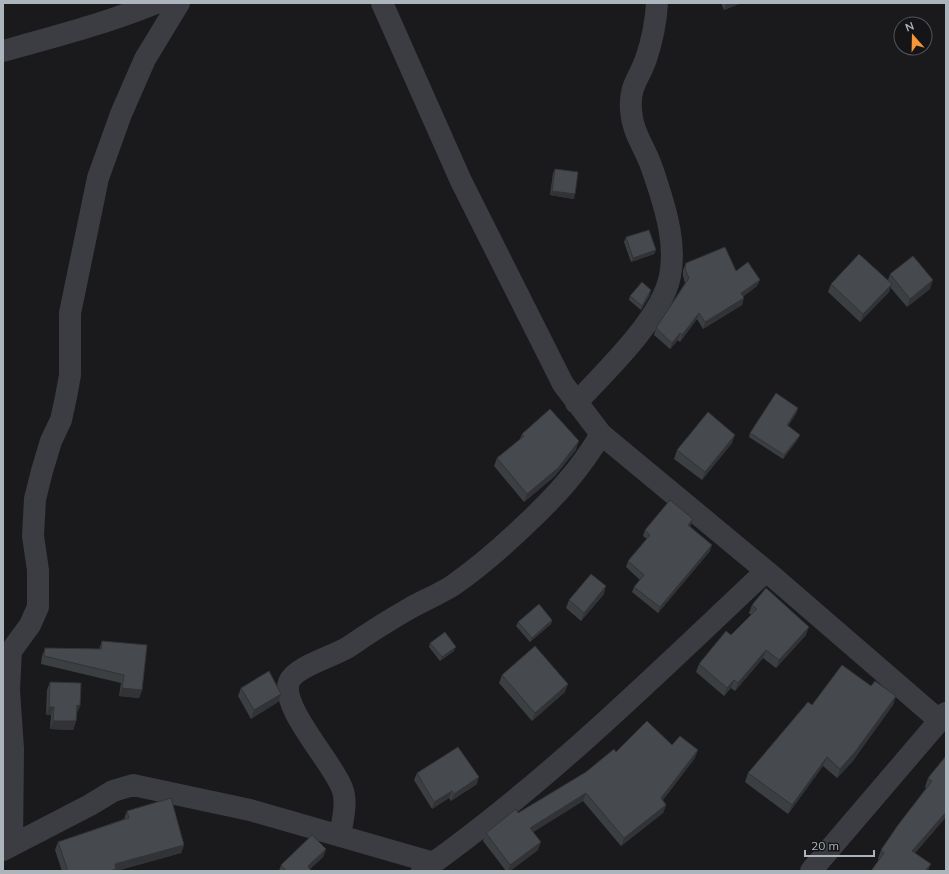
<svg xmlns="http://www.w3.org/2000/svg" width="949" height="874" font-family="Mulish,sans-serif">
<rect width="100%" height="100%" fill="#1a1a1d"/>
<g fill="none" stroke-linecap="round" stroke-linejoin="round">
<path stroke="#3b3d42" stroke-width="22" d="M382,3l79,178 102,203 38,50 170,141 169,146
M3,51c51,-14 104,-28 153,-48
M576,403c30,-32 86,-85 94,-127 6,-30 -3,-62 -12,-90 -3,-9 -6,-19 -10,-28 -7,-16 -16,-29 -17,-48 -2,-24 8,-31 15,-51 6,-18 10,-37 11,-56
M340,836c2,-14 8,-34 2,-48 -9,-25 -62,-81 -53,-106 6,-16 47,-26 61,-36 20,-14 41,-27 62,-39 13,-7 27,-13 40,-21 26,-18 49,-38 72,-60 30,-28 56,-56 77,-92
M12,844l1,-95 -4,-59 2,-39 19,-26 8,-18v-37l-5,-34 2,-37 7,-28 9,-30 10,-21 5,-23 4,-22v-62l28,-135 23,-64 24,-55 34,-56
M3,850l87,-45 23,-14 20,-6 117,25 184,53
M422,871c125,-88 233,-196 344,-300
M811,871l135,-158"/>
</g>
<path fill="#3c3f42" d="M721,3h20l-17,7z
M555,169l19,30 -24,-4 3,-22z
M626,237l30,13 -2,4 -23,8 -7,-20z
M686,263l50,8 21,15 -14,10 -1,9 -39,24 -6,-10 -17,23 -2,-2 -8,9 -16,-14 2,-7 29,-45 -2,-7v-6z
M890,274l40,15 -23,18 -17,-20 -1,5 -29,30 -32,-30 3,-8 57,-4z
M650,295l-9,15 -12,-10 1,-4z
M797,412l-9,14 12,9 -2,4 -15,20 -34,-22 1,-4z
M522,434l54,16 -21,26 -31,26 -30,-36 3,-8 23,-19z
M732,443l-30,37 -28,-21 3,-9z
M693,519l-3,7 20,25 -52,62 -26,-21 2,-5 6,-7 -14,-13 2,-6 19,-22 -4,-3 2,-6z
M604,594l-23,27 -15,-13 3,-8z
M752,605l54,30 -30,33 -13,-10 -28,33 -4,-3 -7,8 -28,-24 3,-8 32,-29 20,-20 -2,-2z
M552,620l-1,4 -21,18 -14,-16 2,-4z
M102,641l40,49 -3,8 -20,-2 2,-13 -80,-19 1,-8 3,-8 54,1z
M430,643l24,8 -14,10 -11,-14z
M502,675l63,17 -33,29 -33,-38z
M50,682l27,32 -1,7 -3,9 -23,-1 1,-14h-5l1,-25z
M871,686l25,10 -3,9 -41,57 -15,16 -14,-12 -35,48 -43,-32 3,-9 64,-68z
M241,688l40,6 -3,8 -27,17 -13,-23z
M672,745l23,13 -32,42 3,5 -3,8 -42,33 -38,-45 -50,31 5,18 -28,21h-4l-23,-30 3,-8 100,-61 30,-20z
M946,756v61l-31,36 -36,7 -1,-1 3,-9 45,-62 -1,-1 3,-9z
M417,773l60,11 -26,17 -2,-3 -17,11 -18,-29z
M127,811l57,34 -3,8 -65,18h-54l-7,-21 3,-8 66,-23z
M326,849l-3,8 -13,12 1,2h-32l2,-6z"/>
<path fill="#313336" d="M726,3h15l-17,7z
M552,191l23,3 -1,5 -24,-4z
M656,250l-2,4 -23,8 2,-4z
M760,280l-3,6 -18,14 2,-7z
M933,280l-3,9 -23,18 3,-8z
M892,284l-3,8 -29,30 3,-8z
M651,290l-1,5 -9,15 1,-4z
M744,298l-2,7 -39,24 2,-7z
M699,313l-2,6 -17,23 2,-7z
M680,333l-2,7 -8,9 2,-6z
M798,408l-1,4 -12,17 2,-4z
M735,435l-3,8 -30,37 3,-8z
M800,435l-2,4 -15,20 1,-4z
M579,441l-3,9 -21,26 -31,26 3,-8z
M693,519l-2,6 -5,6 2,-6z
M712,545l-2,6 -52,62 2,-6z
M606,586l-2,8 -23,27 3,-8z
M552,620l-1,4 -21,18 2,-4z
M809,627l-3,8 -30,33 3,-8z
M456,647l-2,4 -14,10 2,-4z
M766,650l-3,8 -28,33 3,-8z
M734,680l-3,8 -7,8 3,-8z
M568,684l-3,8 -33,29 3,-8z
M122,688l20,2 -3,8 -20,-2z
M281,694l-3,8 -27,17 3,-9z
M896,696l-3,9 -41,57 -15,16 3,-9z
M77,705l3,1 -3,8h-3z
M49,707h5l-3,8h-5z
M53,721h23l-3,9 -23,-1z
M698,750l-3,8 -37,48 3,-8z
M827,757l-4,9 -35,48 4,-9z
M479,777l-2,7 -26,17 3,-7z
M452,791l-3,7 -17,11 2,-7z
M586,793l-3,8 -56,35 3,-8z
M666,805l-3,8 -42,33 3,-8z
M946,812v5l-37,43 3,-9z
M541,842l-3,8 -28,21h-2l2,-6z
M184,845l-3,8 -65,18h-7l6,-7z
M326,849l-3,8 -15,14v-5z
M931,864l-3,7h-3z"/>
<path fill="#46494d" stroke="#313336" d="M555,169l23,3 -3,22 -23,-3z
M649,230l7,20 -23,8 -7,-21z
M725,247l11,24 12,-9 12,18 -19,13 3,5 -39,24 -6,-9 -17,22 -2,-2 -8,10 -16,-15 33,-50 -4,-9 1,-6z
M859,254l33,30 -29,30 -32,-30z
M913,256l20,24 -23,19 -20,-25z
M642,282l9,8 -9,16 -12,-10z
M776,393l22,15 -11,17 13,10 -16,20 -34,-22z
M550,409l29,32 -21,27 -31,26 -30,-36 27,-22 -2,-2z
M708,412l27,23 -30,37 -28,-22z
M670,500l23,19 -5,6 24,20 -52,62 -26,-20 10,-12 -16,-14 22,-26 -5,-5z
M591,574l15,12 -22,27 -15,-13z
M766,588l43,39 -30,33 -13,-10 -28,33 -4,-3 -7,8 -28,-24 27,-33 5,4 26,-26 -5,-4z
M539,604l13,16 -20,18 -14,-16z
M445,632l11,15 -14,10 -12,-14z
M102,641l45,4 -5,45 -20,-2 2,-13 -80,-19 1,-8 56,1z
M535,646l33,38 -33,29 -33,-38z
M842,665l29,21 4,-5 21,15 -41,56 -15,17 -13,-12 -35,48 -44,-32 60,-71 4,3z
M269,671l12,23 -27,16 -13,-22z
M50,682l31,1 -1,23 -3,-1 -1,16h-23l1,-14h-5z
M647,721l25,24 8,-9 18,14 -37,48 5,7 -42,33 -38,-45 -56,35 11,14 -31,23 -24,-32 30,-24 2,4 68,-41 28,-23 2,3z
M458,747l21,30 -25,17 -2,-3 -18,11 -17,-29z
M946,756v56l-34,39 19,13 -6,7h-54l13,-18 -3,-3 17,-25 34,-44 -4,-3z
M171,798l13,47 -69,19 1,5 -7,2h-41l-10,-29 71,-24 -2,-7z
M312,835l14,14 -18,17 3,5h-25l-5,-6z"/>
<rect width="949" height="874" fill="none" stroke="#acb4bc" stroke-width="8"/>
<g transform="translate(913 36) rotate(340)"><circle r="19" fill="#151518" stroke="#51555a"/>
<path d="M0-3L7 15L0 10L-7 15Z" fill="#f79638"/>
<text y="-6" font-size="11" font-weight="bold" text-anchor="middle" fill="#acb4bc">N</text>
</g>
<path d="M805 850v6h69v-6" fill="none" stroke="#acb4bc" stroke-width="2"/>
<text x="811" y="850" font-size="12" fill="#acb4bc" stroke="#151518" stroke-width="3" paint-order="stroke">20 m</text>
</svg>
